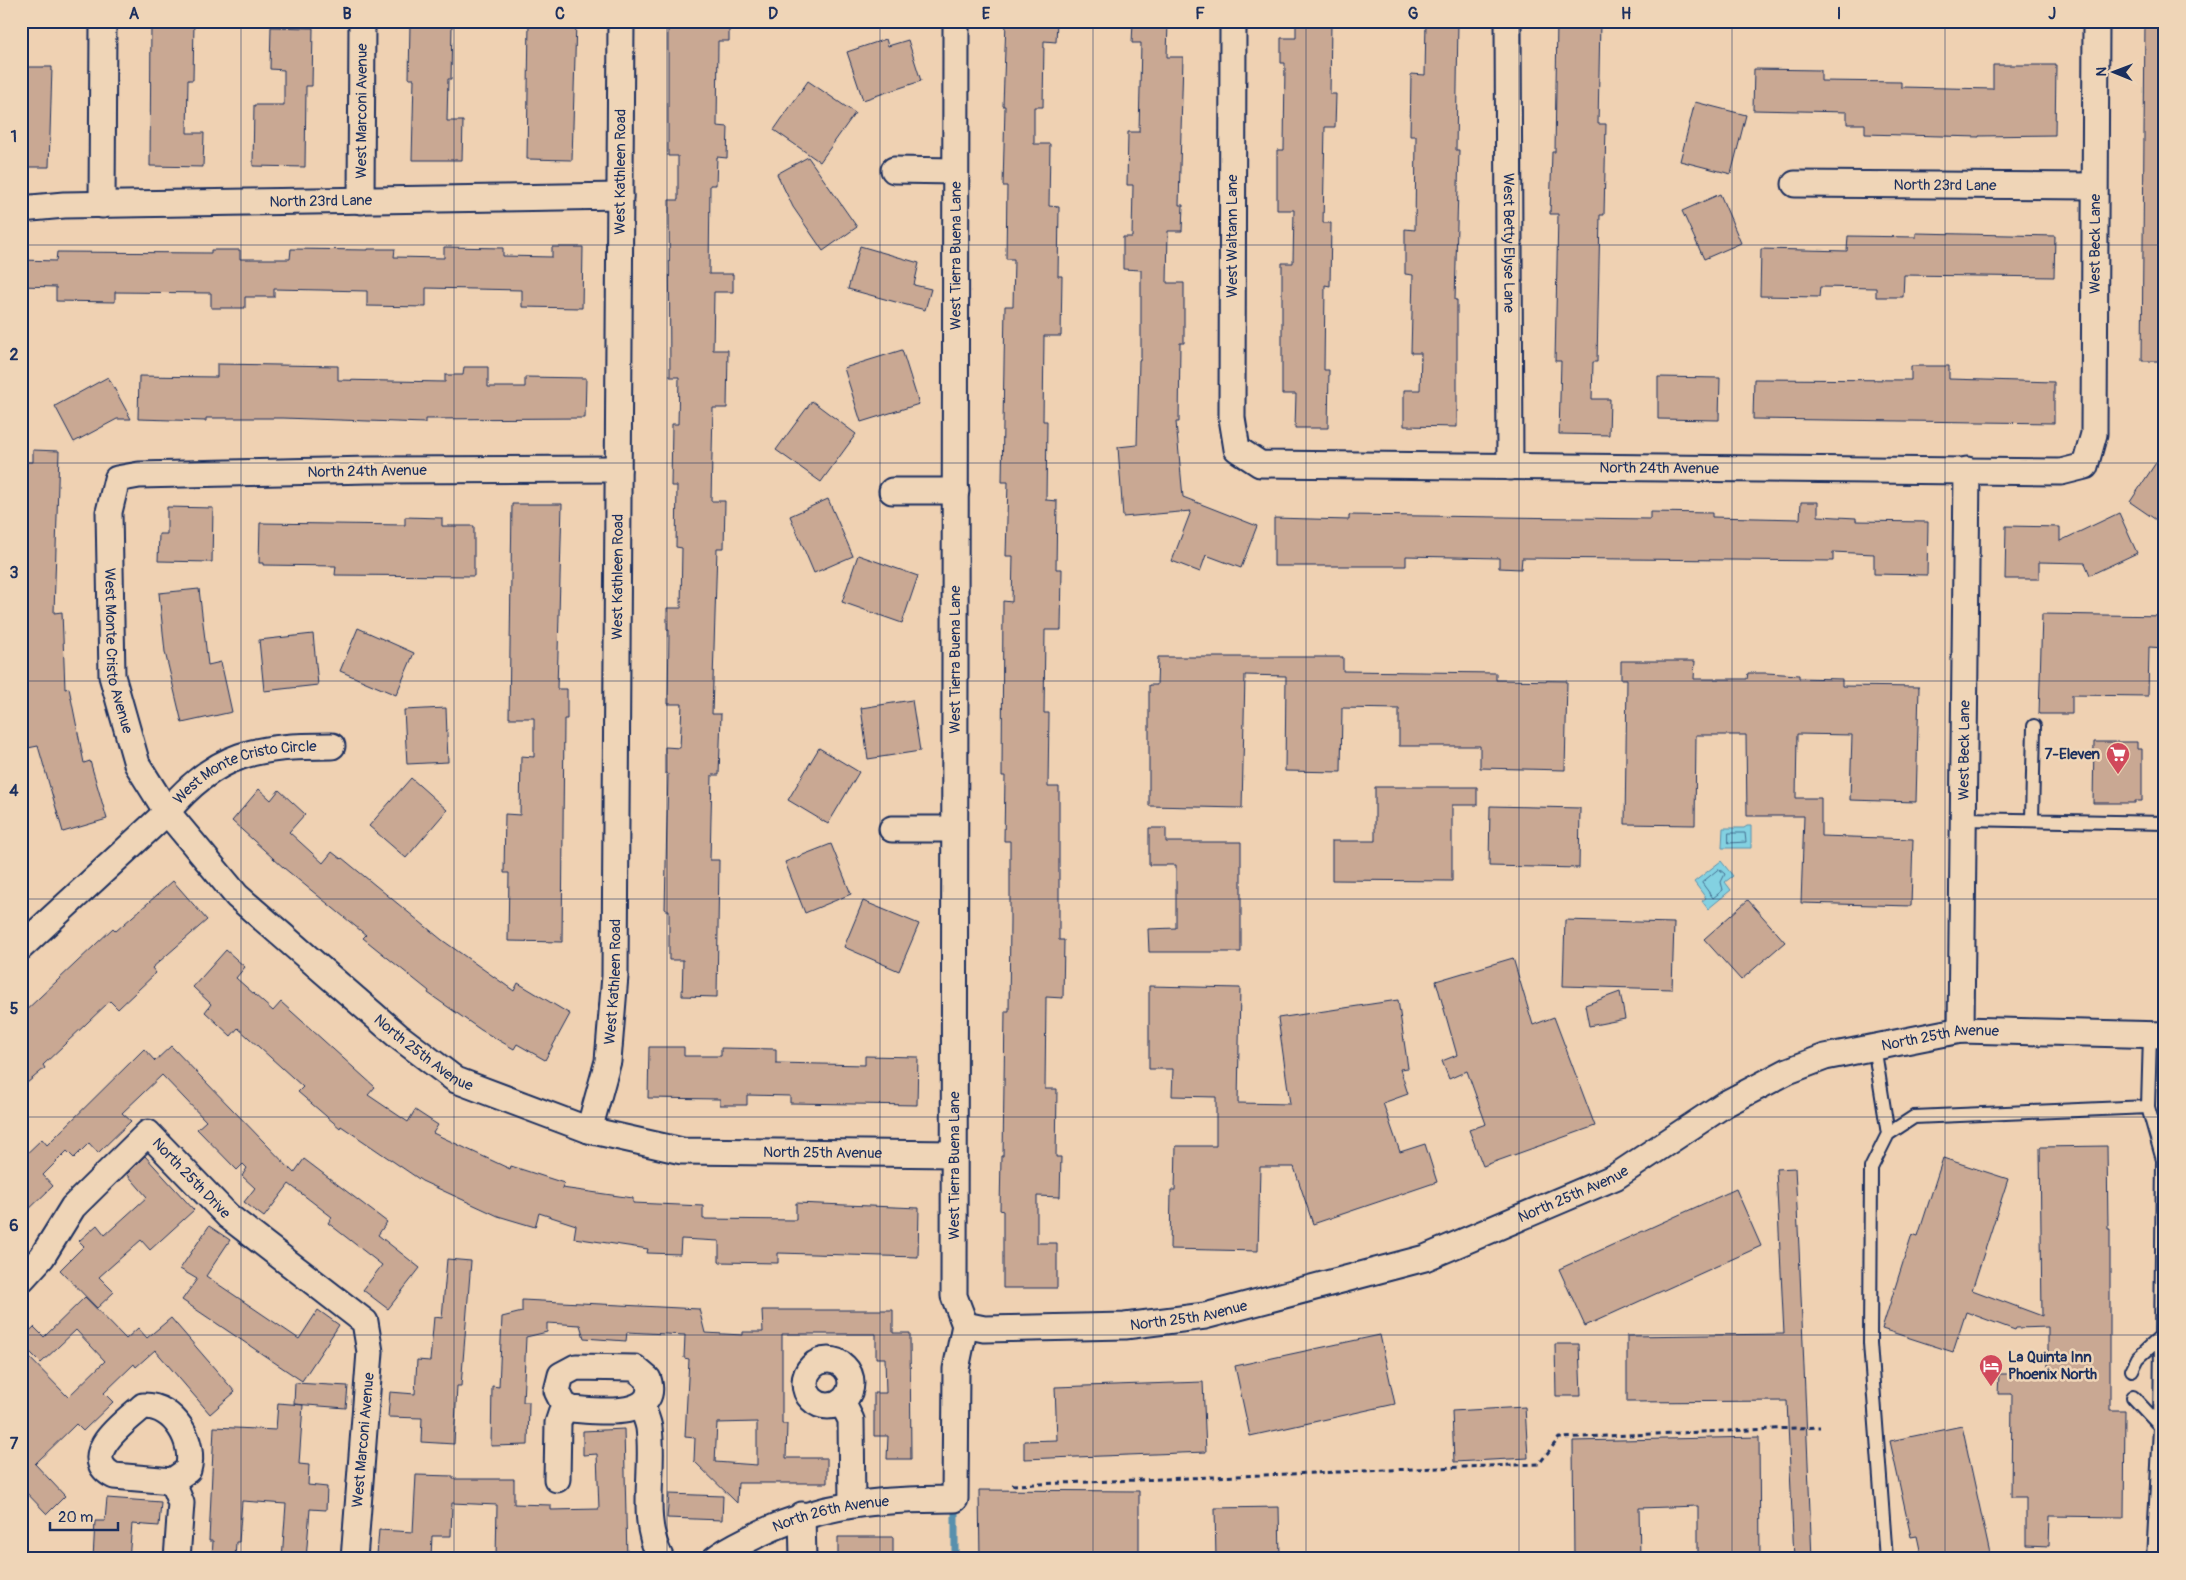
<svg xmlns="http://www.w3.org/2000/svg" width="2186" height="1580" font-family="Pangolin,sans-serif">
<rect width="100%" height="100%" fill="#efd1b2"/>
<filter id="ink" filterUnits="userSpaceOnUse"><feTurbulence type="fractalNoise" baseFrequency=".02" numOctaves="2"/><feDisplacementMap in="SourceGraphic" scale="10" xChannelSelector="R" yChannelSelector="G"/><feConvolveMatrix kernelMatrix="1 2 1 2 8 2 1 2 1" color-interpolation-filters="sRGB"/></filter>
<g filter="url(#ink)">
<path fill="#83d1e1" stroke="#5990ad" d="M1747,826h4v22h-29l1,-20h21z
M1721,861l12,15 -8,6 6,8 -23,19 -6,-8 4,-3 -12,-16z"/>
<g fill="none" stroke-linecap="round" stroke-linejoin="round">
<path stroke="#457092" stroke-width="1" d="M1729,833h16l1,9 -17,1z
M1719,869l6,5 -4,8 2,8 -10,8 -11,-15z"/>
<path stroke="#5990ad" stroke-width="7" d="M955,1559v-55"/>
</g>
<path fill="#c9a893" stroke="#1b2f5e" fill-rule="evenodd" d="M529,21h47l-4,139 -45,-1z
M668,21h61v20h-11l-1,85 11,1 -1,31 -10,-1 -1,28h-6l-1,89h24v18h-19l-1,58h15l-1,58h-14l-2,93h14l-1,47h-7l-5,166h9l-2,61h-7l-2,85h9l-2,137 -35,-1 1,-36h-14v-50h-4l3,-136 -3,-1v-26l15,1 2,-44h-14l1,-74h-2v-22h14l1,-60 -6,-1 1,-61h-6l1,-62h6l1,-47h-9l-1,-177h9v-44h-10z
M1006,21h51l-1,21 -12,-1 -1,66h-9v37h16l-1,62 10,1 -1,69h4l-1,60h-17l-1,85h4l-1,79 11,1 -1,68h6l-1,61h-16l-1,83h5l-1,74h11v153h5l-1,58 -17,-1 -1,92h12l-1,68h5l-1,40 -23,-1v47h20v45h-54v-77l-3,-1 1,-54h2l2,-145h4l1,-90v-80h-6l1,-65h-3l1,-175 9,1 1,-46h-7l2,-74h-6l3,-176h8l1,-47h-8l1,-73h-4l2,-80h-2z
M1133,21h35l-1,36h16l-4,148h4l-1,26h-14l-1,52h17v60h-4l-1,79h-3l7,75 74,29 -16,42 -35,-13 -6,17 -28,-11 19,-50 -68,6 -5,-70 19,-2 2,-85h2v-90l-18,-1v-32h9l1,-52h-6l1,-53h11l2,-89h-9z
M1296,21h35l-1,73h6l-1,33h-10l-2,96h8l-1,63 -5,-1 -1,85h5l-1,58h-33l1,-34h-14v-131h11l1,-53h-17v-60h7l1,-87h-4v-25h15z
M1426,21h32l-2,129h3l-4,150h2v127l-53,-1v-36h16l1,-37h-10l2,-78 -8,-1v-45l10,1 1,-94h-6l1,-62 14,1z
M1557,21h43l-2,103h8l-2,91h-4l-3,147h-4l-1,37h18l-1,36 -50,-1 2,-73h-6l3,-147h-8l2,-62h3z
M2145,21h20v340h-23z
M151,22h43l-1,58h-5l-1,53h17l-1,34 -53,-1z
M410,24l42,1 -1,54h-3l-1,42h16l-1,39h-50l2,-81h-5z
M271,27l42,1 -1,58h-6l-1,81 -52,-1 1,-61h30v-35l-14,-1z
M886,39l2,7 20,-6 13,41 -58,19 -16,-48z
M1993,65h63l-1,70 -76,1v1l-114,-3v-10h-18v-12l-94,-2 1,-41 67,1v11l80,1v5l92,2z
M21,67h31l-3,100h-28z
M808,81l47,32 -35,49 -46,-32z
M1695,102l51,13 -15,59 -51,-13z
M808,157l49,70 -34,24 -30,-44 -16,-33z
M1720,194l21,49 -37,16 -22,-48z
M1916,233l139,3 -1,41 -150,-2 -1,22h-27v-9l-56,-1 -1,10 -59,-1 1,-47 86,2 1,-15 68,1z
M860,246l59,17 -5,22 17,4 -6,21 -77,-21z
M444,247l59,1v8l49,1v-10h31l-1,61 -60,-1v-17l-96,-2v19l-59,-1v-15l-93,-2v8h-29v11h-34v-15l-96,-1v10l-59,-1v-14l-35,-1v-26l35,1 1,-9 154,1v-3h29v9h50l1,-10 77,1v-1h27l-1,8 50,1z
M902,350l17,54 -58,18 -17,-54z
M217,364l121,2v14l107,2v-7h18l1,-8h24v20h37v-10l61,1 -1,40 -160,1v4l-142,-5h-77v3l-68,-2 1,-43 78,1z
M1911,366h38v13l105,3v41l-301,-4 1,-40 157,1z
M108,377l23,42h-14l-43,23 -19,-36z
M1658,377l62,1 -1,42 -61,-1z
M812,401l44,33 -35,48 -45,-32z
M2165,449v77l-35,-24z
M33,450l26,1 -5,162 8,-1 3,77 4,-1 15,75 6,-2 17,58 -44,13 -25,-86 -15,3 -2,-9v-42h3l-3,-64v-172h12z
M828,499l25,57 -39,17 -24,-57z
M1801,502h17v14l38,2v3l72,1 -1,53 -53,-1v-20l-41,-2v9l-311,-3 -1,11 -22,-1v-10l-93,-2v10h-132v-48l75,2v-5l301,4v-7l62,1v4l88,2z
M512,504h50l-5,185h10v30h-3l-2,223 -54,-1 1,-68h-5l1,-59 15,1 1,-59 13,1v-39h-25z
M167,507l46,1 -1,54 -54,-1 1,-27h8z
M2119,513l18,40 -47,22 -5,-12 -46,-1v17h-34l1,-53 54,1v14z
M405,517l37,1v8h32v50l-139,-1 1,-9 -73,-1v-2h-4l1,-40 145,2z
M858,555l60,21 -16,47 -60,-21z
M199,589l9,76 13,-3 11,50 -50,11 -17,-71 -6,-59z
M2042,614l123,2v32l-16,-1 -1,49 -76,-1v19h-33z
M358,628l56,25 -18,42 -56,-24z
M313,634l5,51 -54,6 -5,-51z
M1158,657h185v14l153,2v7l71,1 -2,89 -85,-2v-22h-81v-37l-57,-1 -1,64 -56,-1 1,-95 -41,-1 -3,133 -93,-2v-121h8z
M1621,661h74l-1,18h53l1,-6h18l33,2v3l43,1v7l77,1 -3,115 -66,-2 2,-65 -55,-1 -1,64h25v38l92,3 -2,67 -110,-3 3,-87h-57l-1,-81h-50l-1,90 -70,-1 2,-145h-6z
M912,700l8,51 -52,8 -7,-51z
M446,708l2,54 -41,2 -3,-54z
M2094,742h43v7h5v52h-7v2h-42z
M819,748l40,24 -31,52 -40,-24z
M411,778l36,32 -41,48 -37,-32z
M1375,787h102v18h-25v76l-120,-1v-39h43z
M259,789l12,11 8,-10 26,24 -16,18 34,31 9,-11 9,7 1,-1 100,82 72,51 4,-8 52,31 -25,46 -28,-16 -3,5 -33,-19 -53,-37 1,-2 -66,-53 3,-3 -82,-67 -52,-47z
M1490,806l90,2 -1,60 -90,-2z
M1149,828h17v14h75v110h-92l-1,-23 28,-1v-63h-27z
M831,844l20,50 -46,19 -20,-51z
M173,881l34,39 -55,48 4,5 -38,36 -8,-8 -67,64 2,3 -24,20v-73l92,-87 3,3z
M1748,900l37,42 -44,38 -37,-41z
M863,901l56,23 -20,47 -55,-24z
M1565,920l109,3 -2,66 -109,-3z
M226,950l19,17 -9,11 37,33 8,-9 94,85 -7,8 40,27 7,-12 23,15 -5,8 77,36 1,-3 53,17 -2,5 71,10v5l70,3v13l93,1v-17l123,5 -1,49 -140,-4v10l-59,-1v-21l-38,-2 -1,15 -33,-1 1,-4 -74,-11 2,-13 -37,-12 -4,14 -37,-11 -76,-35 -81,-55 -1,2 -42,-36 5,-5 -65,-59 -7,8 -26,-24 6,-8 -18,-17z
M1513,958l20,67 21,-8 41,109 -112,40 -14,-36 17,-6 -19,-53 -18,8 -7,-18 15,-6 -21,-74z
M1149,986l91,2 -2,115 52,1 -12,-86 120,-18 10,68 -8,1 8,25 -25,9 17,49 25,-8 12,38 -124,42 -19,-57h-34l-2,84 -88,-2 1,-59h4l1,-44h40v-49l-44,-1 1,-27h-24z
M1620,992l5,27 -36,7 -4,-21z
M171,1046l123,127 10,-14 83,63 -9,13 42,33 -32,41 -25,-19 19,-25 -54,-42 4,-6 -43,-33 -25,33 -20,-15 11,-14 -13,-12 5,-8 -4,-4 -6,6 -40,-41 9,-8 -44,-46 -40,38 9,8 -33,32 -9,-10 -15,15 -7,-7 -24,24 10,11 -32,31v-58l21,-20 5,6 97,-96 11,12z
M649,1047h35v9h37v-8l55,1v14l89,2v-9l53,1 -1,48 -127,-2v-7l-43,-1v10h-27v-6l-72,-1z
M2107,1146l1,83h2v181h15l-1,107 -74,-1 -1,30 -23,-1v-48h-15l1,-103h-14l1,-20h49v-47l-32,1 -1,2 -49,-18 -13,40 -71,-23 30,-95 6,2 25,-78 65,21 -36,111 70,26 -2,-169z
M145,1156l49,54 -44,40 -9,-10 -42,37 15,15 -17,16 -37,-38 24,-24 -5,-5 18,-16 8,10 42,-38 -20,-23z
M1795,1168l4,80 13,311h-18l-7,-158 -160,1v-66l157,-2 -8,-165z
M1736,1189l25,57 -176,80 -26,-57z
M209,1226l21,14 -24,36 93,63 19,-29 21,15 -37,56 -120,-81 15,-21 -17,-10z
M447,1259l24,2 -10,125h-4l-3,58 -33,-2 1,-24 -34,-1 2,-25 25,2 2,-34 13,1 4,-44 8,1z
M85,1297l41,42 12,-11 9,10 24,-20 64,74 -25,22 -55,-64 -19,17 -2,-3 -30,29 9,9 -30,29 -7,-7 -41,40 30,32 -18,18 -26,-27v-138l47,48 37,-36 -29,-31 -35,33 -20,-20v-4l13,-12 10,10z
M522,1300l177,9 6,24 38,2v-3h20l-1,-22h131v23h17l1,126h-24l1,-23h-14v-43h12l-1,-35h-9v-24h-94v90h5l-1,34h41v25h-89l-1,20 -43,-42 1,-23 -10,-1 4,-78 -5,-1 1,-23 -58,-3 -1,9 -42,-3 -4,-13 -33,-2v9l-21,5 -3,65h6l-1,43 -37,1 1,-60 7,1 3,-70 20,-5zM757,1422v43l-42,-3 2,-39z
M1380,1335l15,69 -145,32 -15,-70z
M1555,1344h24l2,52h-25z
M1203,1382l3,70 -182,7v-18l33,-1 -2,-53z
M295,1383l53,3 -2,22 -52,-4z
M278,1403l25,2 -4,59 10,1 -1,20 19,2 -1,23 -16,-1 -4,50h-24l4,-55 -44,-3 -3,41h-3l-1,17h-23l1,-18h-4l5,-114 62,3z
M1525,1407l3,51 -74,4 -2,-51z
M1962,1426l29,133h-69l-5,-23 -6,1 -21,-96z
M624,1429l3,130h-131l1,-54 -45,-2 -1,33h-19l-1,21 -54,-2 2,-25 34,2 3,-57 37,1v3h61v25l37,1v5l48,-1 -2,-55 -14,1v-24z
M1759,1437l1,122h-62v-53l-59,2 1,51h-66l-1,-118z
M979,1490l160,1v68h-159z
M669,1494l54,2 -1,24 -55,-2z
M107,1498l54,4 -2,24 -27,-2 -3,35h-36l2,-38h10z
M1279,1507l1,52h-64l-1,-51z
M838,1537h55v22h-55z"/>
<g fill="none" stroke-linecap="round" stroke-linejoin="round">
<g stroke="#1b2f5e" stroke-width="16">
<path id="lane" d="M1964,819l201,4
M2032,820l2,-94
M2150,1035l-2,72 15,53 -3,268 -7,131
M1874,1046l14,88
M2132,1370l6,-12 23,-21
M2133,1397l27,29
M1886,1559l-16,-216 1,-175 17,-34 26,-17 234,-10"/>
</g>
<g stroke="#1b2f5e" stroke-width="29">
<g id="street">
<path id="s1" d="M1233,21l-1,397 5,31 23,15 801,8 24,-6 9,-32 2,-413"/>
<path id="s2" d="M1508,21l2,446"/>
<path d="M894,170l61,1"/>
<path id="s3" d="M1795,184l299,2"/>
<path id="s4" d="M361,201l1,-180"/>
<path d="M102,205l1,-184"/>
<path id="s5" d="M21,209l43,-4 556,-9"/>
<path id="s6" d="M618,469l-249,1 -230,5 -22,4 -8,33 3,164 25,88 30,48 70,84 161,140 58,44 133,50 93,21 272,3"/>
<path d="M892,491h64"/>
<path d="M892,829h61"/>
<path id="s7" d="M21,947l146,-135c49,-60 91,-66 165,-66"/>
<path id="s8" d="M1961,1030l6,-560"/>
<path id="s9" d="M589,1130l19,-69 7,-85 6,-955"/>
<path id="s10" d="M21,1280l21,-23 31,-50 75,-74 80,83 137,106 5,30 -16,207"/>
<path id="s11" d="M965,1325l19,4 141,-3 80,-10 220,-58 190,-81 110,-73 63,-33 37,-14 136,-27 204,5"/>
<circle cx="828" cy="1383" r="23"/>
<path d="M576,1367l59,1 13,11c13,41 -52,32 -76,30l-8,-4 -7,-14 4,-16z"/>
<path d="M842,1402l9,18 1,84"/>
<path d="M143,1406c31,-1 53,36 45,64l-16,11 -58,-5c-38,-20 11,-54 29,-70z"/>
<path d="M642,1406c2,7 6,15 7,22 6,45 -10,89 12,131"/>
<path d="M557,1479l1,-56 6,-18"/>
<path d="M172,1481l9,22 -4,56"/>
<path d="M802,1515l1,44"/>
<path id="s12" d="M715,1559c11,-9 24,-15 36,-21 68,-35 129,-39 204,-39l1,-130 9,-44 -11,-29 2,-1275"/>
</g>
</g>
<path stroke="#1b2f5e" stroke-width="3" stroke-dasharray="5 4" stroke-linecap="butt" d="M1012,1485l527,-21 20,-26 261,-11"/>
<use href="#lane" stroke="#efd5b7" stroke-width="12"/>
<use href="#street" stroke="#efd5b7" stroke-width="25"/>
</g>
</g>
<path fill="none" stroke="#1b2f5e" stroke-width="1" stroke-opacity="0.55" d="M241,21v1538M454,21v1538M667,21v1538M880,21v1538M1093,21v1538M1306,21v1538M1519,21v1538M1732,21v1538M1945,21v1538M21,245h2144M21,463h2144M21,681h2144M21,899h2144M21,1117h2144M21,1335h2144"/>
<defs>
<g id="supermarket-pin" transform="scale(1.25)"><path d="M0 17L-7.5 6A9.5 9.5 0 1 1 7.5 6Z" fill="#d1495b" stroke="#efd5b7"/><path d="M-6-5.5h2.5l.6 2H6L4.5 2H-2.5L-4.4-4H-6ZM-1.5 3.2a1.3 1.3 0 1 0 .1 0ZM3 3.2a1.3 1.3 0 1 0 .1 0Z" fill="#fff"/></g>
<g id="hotel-pin" transform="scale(1.25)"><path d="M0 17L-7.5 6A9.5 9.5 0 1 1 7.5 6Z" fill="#d1495b" stroke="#efd5b7"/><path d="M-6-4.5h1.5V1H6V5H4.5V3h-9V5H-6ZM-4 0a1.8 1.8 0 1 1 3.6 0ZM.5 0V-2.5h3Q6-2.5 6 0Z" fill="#fff"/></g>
</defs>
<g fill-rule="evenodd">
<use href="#supermarket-pin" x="2118" y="754"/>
<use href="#hotel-pin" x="1991" y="1366"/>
</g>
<g text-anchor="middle" stroke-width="5" stroke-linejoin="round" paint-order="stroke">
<g font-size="15" fill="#1b2f5e" stroke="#efd5b7">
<text dy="5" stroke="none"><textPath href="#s4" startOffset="90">West Marconi Avenue</textPath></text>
<text dy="5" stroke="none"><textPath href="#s9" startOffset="961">West Kathleen Road</textPath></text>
<text dy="5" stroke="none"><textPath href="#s3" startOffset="150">North 23rd Lane</textPath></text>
<text dy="5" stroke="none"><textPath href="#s5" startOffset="300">North 23rd Lane</textPath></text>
<text transform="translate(1232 236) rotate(-90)" y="5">West Waltann Lane</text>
<text dy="5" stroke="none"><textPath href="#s2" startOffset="222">West Betty Elyse Lane</textPath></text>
<text dy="5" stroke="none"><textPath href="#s1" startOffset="1505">West Beck Lane</textPath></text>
<text dy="5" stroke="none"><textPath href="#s12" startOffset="1498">West Tierra Buena Lane</textPath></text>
<text dy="5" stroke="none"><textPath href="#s1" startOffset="855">North 24th Avenue</textPath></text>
<text transform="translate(367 471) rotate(-1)" y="5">North 24th Avenue</text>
<text dy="5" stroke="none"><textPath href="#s9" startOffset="556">West Kathleen Road</textPath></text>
<text dy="5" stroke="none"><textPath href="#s6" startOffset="675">West Monte Cristo Avenue</textPath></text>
<text dy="5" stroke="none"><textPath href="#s12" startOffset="1094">West Tierra Buena Lane</textPath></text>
<text dy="5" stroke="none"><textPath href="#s8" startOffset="280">West Beck Lane</textPath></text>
<text dy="5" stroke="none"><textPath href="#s7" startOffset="291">West Monte Cristo Circle</textPath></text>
<text dy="5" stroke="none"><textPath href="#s9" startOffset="151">West Kathleen Road</textPath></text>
<text dy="5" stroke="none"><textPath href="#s11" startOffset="1035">North 25th Avenue</textPath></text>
<text dy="5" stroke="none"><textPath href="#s6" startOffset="1201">North 25th Avenue</textPath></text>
<text dy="5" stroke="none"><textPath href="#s6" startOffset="1621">North 25th Avenue</textPath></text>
<text dy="5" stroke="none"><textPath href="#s12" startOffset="588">West Tierra Buena Lane</textPath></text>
<text dy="5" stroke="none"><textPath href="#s10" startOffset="258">North 25th Drive</textPath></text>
<text dy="5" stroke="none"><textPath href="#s11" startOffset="630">North 25th Avenue</textPath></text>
<text dy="5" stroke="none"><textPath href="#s11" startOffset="225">North 25th Avenue</textPath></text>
<text transform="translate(363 1440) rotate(-85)" y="5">West Marconi Avenue</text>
<text dy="5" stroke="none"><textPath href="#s12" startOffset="126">North 26th Avenue</textPath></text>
</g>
<g font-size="15" font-weight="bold" fill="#1b2f5e" stroke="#efd5b7" text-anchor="end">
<text x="2100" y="759">7-Eleven</text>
<text x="2008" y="1362" text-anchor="start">La Quinta Inn<tspan x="2008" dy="17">Phoenix North</tspan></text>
</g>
</g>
<rect width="2186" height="1580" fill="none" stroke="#efd5b7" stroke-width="55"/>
<g transform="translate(2114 72) rotate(271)" stroke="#efd5b7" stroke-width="4" paint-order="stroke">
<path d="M0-4L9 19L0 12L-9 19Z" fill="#1b2f5e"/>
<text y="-8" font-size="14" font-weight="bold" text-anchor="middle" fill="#1b2f5e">N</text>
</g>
<path d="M50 1522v8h68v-8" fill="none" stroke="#1b2f5e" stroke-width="2.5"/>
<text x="58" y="1522" font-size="15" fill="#1b2f5e" stroke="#efd5b7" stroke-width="4" paint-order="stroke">20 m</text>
<rect x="28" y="28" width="2130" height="1524" fill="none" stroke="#1b2f5e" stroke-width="2"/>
<g font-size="16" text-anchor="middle" font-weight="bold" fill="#1b2f5e">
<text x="134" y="19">A</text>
<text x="347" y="19">B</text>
<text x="560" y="19">C</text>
<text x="773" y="19">D</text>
<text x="986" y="19">E</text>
<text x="1200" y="19">F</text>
<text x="1413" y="19">G</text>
<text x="1626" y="19">H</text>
<text x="1839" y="19">I</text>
<text x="2052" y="19">J</text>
<text x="14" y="142">1</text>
<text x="14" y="360">2</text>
<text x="14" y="578">3</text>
<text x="14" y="796">4</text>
<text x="14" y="1014">5</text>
<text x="14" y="1231">6</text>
<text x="14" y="1449">7</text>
</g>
</svg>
